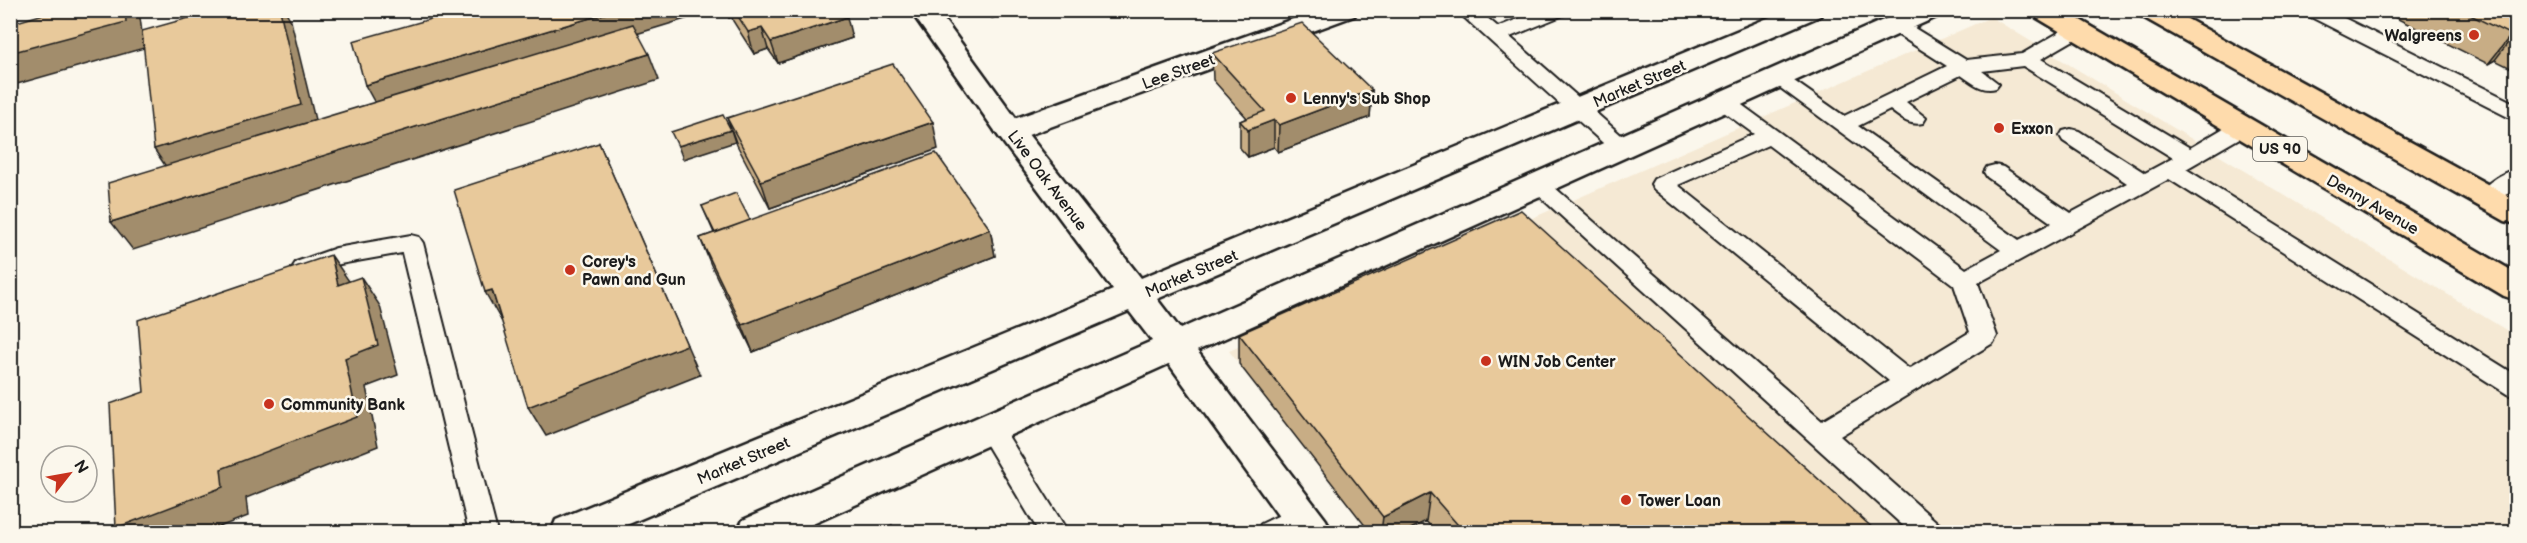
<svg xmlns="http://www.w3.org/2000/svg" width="2527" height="543" font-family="'Balsamiq Sans',sans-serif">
<rect width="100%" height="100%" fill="#fbf7ec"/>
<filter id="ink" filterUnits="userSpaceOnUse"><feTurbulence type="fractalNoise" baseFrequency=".0167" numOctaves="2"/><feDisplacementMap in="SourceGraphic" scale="12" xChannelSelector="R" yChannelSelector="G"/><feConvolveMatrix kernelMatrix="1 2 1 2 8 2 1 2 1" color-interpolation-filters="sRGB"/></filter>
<g filter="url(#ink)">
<path fill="#f5e9d4" d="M1991,17l525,319v196h-1145l-142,-181z"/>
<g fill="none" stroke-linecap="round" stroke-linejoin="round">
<g stroke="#1c1c1c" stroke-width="4">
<path id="lane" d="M1456,10h22l20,17 42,-17h28l-2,4 -56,23 119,105 3,5 -3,5 -8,2 -8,-2z
M2303,10h25l188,94v15l-8,-2 -203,-103z
M1896,19l7,2 63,39 56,-6 48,-28h14l3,4 -3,4 -43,25 149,89 44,-26 8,-2 8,2 3,5 -3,5 -64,37 330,206v22l-9,-3 -338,-215 -191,104 19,53 -4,7 -153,93 99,88 4,8h-33l-383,-347 3,-5 8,-2 8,2 276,241 67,-40 -235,-192 -3,-5 3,-5 100,-45 -37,-27 -4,-5 4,-5 7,-2 7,2 235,172 35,-19 -234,-172 3,-4 7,-2 7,2 60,42 103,-50 -58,-37 -3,-4 3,-4zM2023,66l150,92 -28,15 -66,-42 -8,-2 -8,2 -3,5 3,5 64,42 -56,30 -68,-46 -8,-2 -8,2 -3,5 3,5 65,46 -33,17 -161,-114 32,-16c11,8 19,16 33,13l3,-5 -20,-16 55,-27c12,8 21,17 35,13l3,-4 -17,-13zM1768,145l186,140 16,47 -61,37 -231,-184z
M2516,169v18c-12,8 -21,20 -37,15l-3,-5c7,-12 27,-25 40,-28z
M411,235l8,2 4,6 74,289h-28l-67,-279 -62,11 -36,12 -8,-2 -4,-6 4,-6 40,-14z
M991,419l9,4 68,109h-29l-61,-102 4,-7z
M1301,505l10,4 4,8c-10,21 -38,15 -58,15l4,-8z"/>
</g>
<g stroke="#1c1c1c" stroke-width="5">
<path id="street" d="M1318,10h40l-4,6 -334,122 -10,2 -10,-2 -5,-7 5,-7z
M1176,335l12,4 138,181 5,12h-41l-126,-175 -5,-9 5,-9z"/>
</g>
<g stroke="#1c1c1c" stroke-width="5">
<path id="secondary" d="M910,10h27l83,114 121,154 646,-268h37l-4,6 -663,283 23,30 726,-319h37l-4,6 -749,338 -2,3 -13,4 -380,171h-58l6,-12 409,-179 -23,-30 -519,221h-59l5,-12 557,-230 -113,-152z"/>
</g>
<g stroke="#1c1c1c" stroke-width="5">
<path id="primary" d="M2030,10h33l453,263v27l-12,-4 -470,-280z
M2137,10h34l345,190v24l-11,-3 -364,-205z"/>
</g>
<use href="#lane" fill="#fbf7ec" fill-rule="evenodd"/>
<use href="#street" fill="#fbf7ec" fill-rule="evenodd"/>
<use href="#secondary" fill="#fbf7ec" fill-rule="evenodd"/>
<use href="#primary" fill="#fedbac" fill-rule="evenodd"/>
</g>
<path fill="#c8ad85" stroke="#1c1c1c" stroke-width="1.5" d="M725,10h117l10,28 -74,25 -10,-14 -14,5 -21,-33 -1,-4 -3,1z
M986,10h30l-24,8z
M2380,10h137v61l-22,-11 -7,4z
M1212,53l160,37 -2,27 -92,35 -4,-5 -26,10 -8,-9v-27l7,-3 -34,-38z
M727,118l211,31 -168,59 -33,-63z
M702,206l48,14 240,9 5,27 -242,96 -42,-87 -11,-27 14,-5z
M1239,334l638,198h-442l-9,-11 -21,11h-35l-131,-168z"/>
<path fill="#a28d6c" stroke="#1c1c1c" stroke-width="1.5" d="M125,10h14l5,38 -134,38v-33z
M280,10h5l6,11 27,111 -145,45 -19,-28z
M617,10h98l-335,102 -15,-27z
M727,10h3l2,7 -3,1z
M990,10h26l-24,8z
M847,17l5,21 -74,25 -7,-21z
M762,28l6,21 -14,5 -6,-22z
M2517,31l-22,29 -7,4 23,-29z
M649,54l10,26 -526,170 -22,-28z
M1372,90l-2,27 -92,35 1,-27z
M1274,120v27l-26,10v-27z
M933,122l5,27 -168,59 -9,-27z
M731,130l4,12 -52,17 -5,-13z
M599,143l101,232 -154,61 -18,-29z
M990,229l5,27 -242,96 -11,-27z
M10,231l6,7v58l-6,2z
M331,255l20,29 -13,1z
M361,277l19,29 18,69 -32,12 12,59 -132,52 2,18 -42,16h-85l-5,-4 105,-59z
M492,290l10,32 -17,-30z
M1430,493l-4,28 -21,11h-24l2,-15z"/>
<path fill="#e8c99b" stroke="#1c1c1c" stroke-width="1.5" d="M57,10h68l1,12 -116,31v-29z
M217,10h63l21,95 -147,44 -12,-118z
M462,10h155l-252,75 -12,-44z
M734,10h108l5,7 -76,25 -9,-14 -14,4z
M2460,10h57v21l-6,4z
M1302,23l70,67 -93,35 -5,-5 -26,10 -8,-9 25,-10 -53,-58z
M633,24l16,30 -538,168 -3,-39z
M893,64l40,58 -172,59 -34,-63z
M723,115l8,15 -53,16 -7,-14z
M599,143l88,202 -159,62 -36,-117 -7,2 -31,-102z
M936,153l54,76 -248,96 -42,-87z
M736,193l14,27 -35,13 -13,-27z
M1521,210l356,322h-413l-34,-39 -47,24 -144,-183z
M331,255l7,30 23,-8 17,68 -33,13 12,59 -136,52 2,18 -107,41 -6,-124 34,-12 -6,-72z
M892,525l4,7h-22z"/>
</g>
<g fill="#c8321e" stroke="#fbf7ec" stroke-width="2">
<circle cx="2474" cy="35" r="6"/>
<circle cx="1291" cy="98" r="6"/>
<circle cx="1999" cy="128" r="6"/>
<circle cx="570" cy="270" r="6"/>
<circle cx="1486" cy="361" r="6"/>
<circle cx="269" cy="404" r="6"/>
<circle cx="1626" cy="500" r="6"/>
</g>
<g text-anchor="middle" stroke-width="5" stroke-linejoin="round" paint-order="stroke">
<rect fill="#fbf7ec" stroke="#5f5e5a" stroke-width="1.5" x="2253" y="137" width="54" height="24" rx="4.5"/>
<g font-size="15" font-weight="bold" fill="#1c1c1c">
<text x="2280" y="154">US 90</text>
</g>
<g font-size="16" font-weight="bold" fill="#1c1c1c" stroke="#fbf7ec" text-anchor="start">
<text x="2462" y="41" text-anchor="end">Walgreens</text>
<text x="1303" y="104">Lenny's Sub Shop</text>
<text x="2011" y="134">Exxon</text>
<text x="582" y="267">Corey's<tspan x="582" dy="18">Pawn and Gun</tspan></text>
<text x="1498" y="367">WIN Job Center</text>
<text x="281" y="410">Community Bank</text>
<text x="1638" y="506">Tower Loan</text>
</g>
<g font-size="16" fill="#1c1c1c" stroke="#fbf7ec">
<text transform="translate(1178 71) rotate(-20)" y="6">Lee Street</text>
<text transform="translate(1639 83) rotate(-23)" y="6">Market Street</text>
<text transform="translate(1048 180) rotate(53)" y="6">Live Oak Avenue</text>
<text transform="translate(2373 204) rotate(30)" y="6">Denny Avenue</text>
<text transform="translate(1191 273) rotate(-23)" y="6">Market Street</text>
<text transform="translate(743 460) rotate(-23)" y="6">Market Street</text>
</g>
</g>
<rect width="2527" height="543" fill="none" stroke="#fbf7ec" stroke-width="36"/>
<rect x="18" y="18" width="2491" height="507" fill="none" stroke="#1c1c1c" stroke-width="2" filter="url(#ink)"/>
<g transform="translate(69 474) rotate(59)"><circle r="28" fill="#fbf7ec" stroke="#a29f99" stroke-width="1.5"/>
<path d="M0-4.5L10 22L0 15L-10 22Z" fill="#c8321e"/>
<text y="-9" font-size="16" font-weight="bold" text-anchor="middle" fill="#1c1c1c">N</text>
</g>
</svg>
